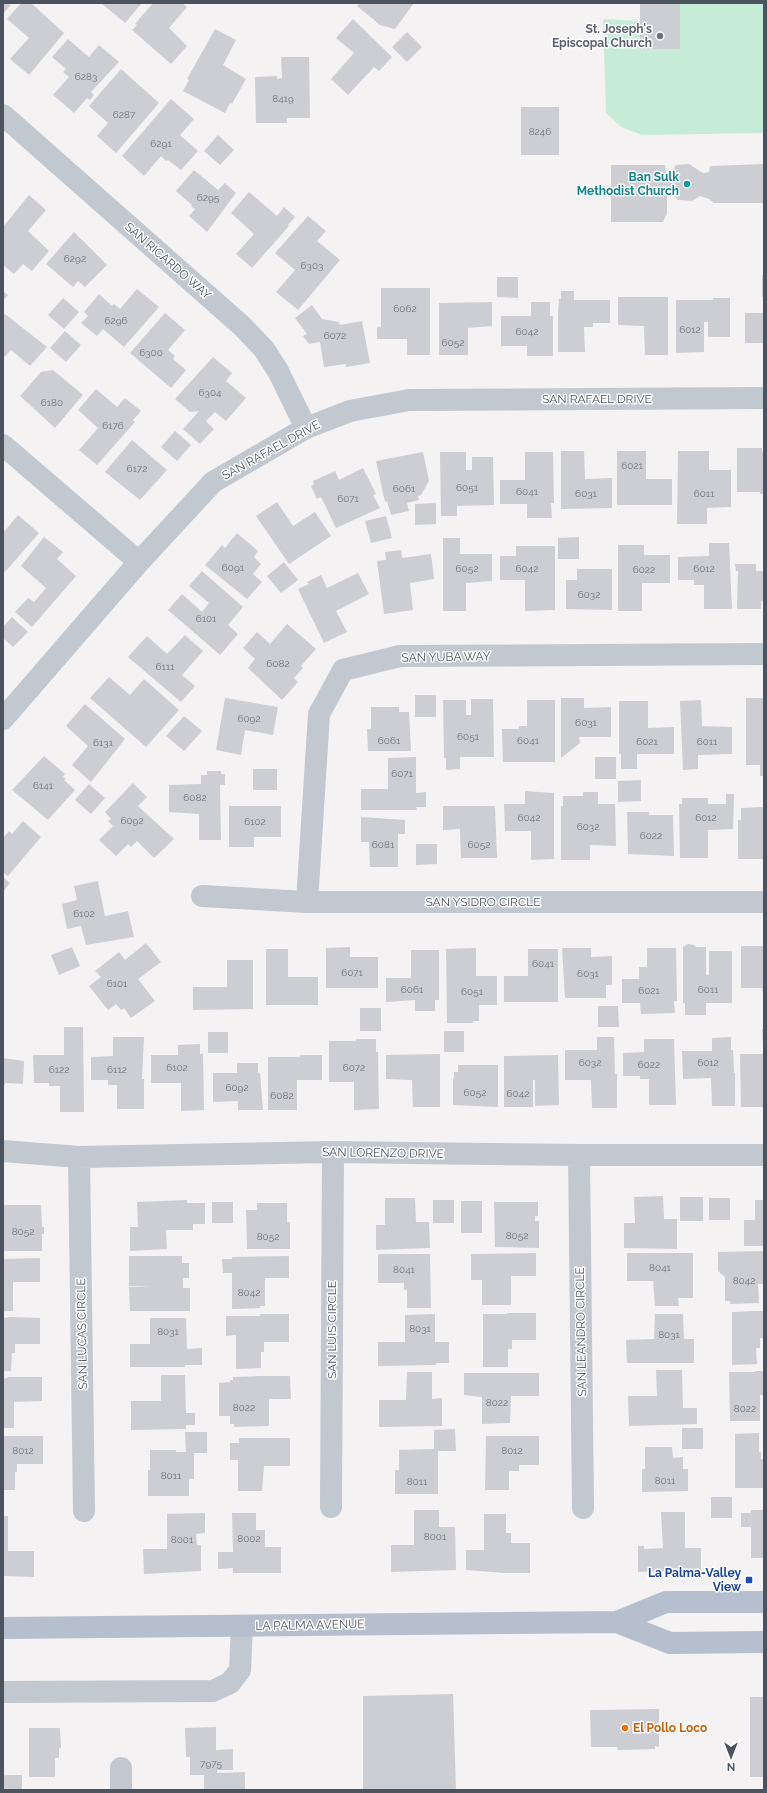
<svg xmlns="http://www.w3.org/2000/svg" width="767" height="1793" font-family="Raleway,sans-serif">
<rect width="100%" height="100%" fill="#f4f2f2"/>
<path fill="#c6ecd8" d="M640,3h124v130l-122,2 -21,-8 -15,-14 -3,-94 37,2z"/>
<path fill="#cdced4" d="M3,3l8,2 -8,9z
M21,3h10l33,30 -35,42 -19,-16 19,-21 -22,-19z
M101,3h41l-17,20z
M153,3h29l5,4 -18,21 18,18 -16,18 -39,-34 5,-5 -2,-1z
M360,3h54l-19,26 -15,-4 -23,-19z
M640,3h40v46h-40z
M353,19l39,38 -13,14 -5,-4 -26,28 -17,-16 23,-26 -18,-15z
M215,29l21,11 -13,25 23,14 -14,25 -2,-1 -5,10 -42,-22 6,-11 -2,-1z
M407,32l15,15 -15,15 -15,-15z
M68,39l21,18 10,-12 20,17 -28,30 3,3 -4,5 -3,-2 -13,15 -21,-18 16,-18 -6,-5 3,-3 -14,-12z
M281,57h28l1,61h-23v5h-31l-1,-46 22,-1v3l5,-1z
M121,69l38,34 -43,50 -19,-17 11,-13 -19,-17z
M171,99l23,20 -14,16 18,16 -17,19 -13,-10 -2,1 -5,-5 -17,20 -22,-20z
M521,107h38v48h-38z
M218,135l16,15 -14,15 -16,-14z
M689,164l14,9 6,-1 1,-6 54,-2v39h-50l-5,-4 -9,-3 -8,5 -14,-1 -8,-7 -3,1v19l-4,9h-52v-57h54l1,10h3l7,-10z
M194,170l24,20 7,-7 11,10 -29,39 -18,-16 6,-7 -4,-3 1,-1 -16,-14z
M249,192l28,24 7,-9 11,10 -7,8 1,1 -37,42 -16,-14 18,-20 -23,-21z
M29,195l17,15 -18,21 21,20 -17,20 -9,-7 -9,10 -11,-9v-38z
M308,216l18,15 -9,10 23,19 -42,50 -22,-18 19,-22 -20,-17z
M74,232l33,33 -22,22 -7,-6 -5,6 -27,-23z
M762,275h2v22h-2z
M497,277h21v21l-21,-1z
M381,288h49v67h-23v-16h-30v-12h4z
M137,289l22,18 -35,40 -21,-18 -6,7 -16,-13 7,-7 -4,-4 15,-18 13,12 2,-2 6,5z
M3,291l5,4 -5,6z
M561,291h13v9h36v23h-17v4h-9l1,25h-27v-40l1,-13h2z
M618,297h50v58h-23l-1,-29 -26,-1z
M63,298l16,14 -15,17 -16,-14z
M713,298h17v39h-22v-15h-4v30l-28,1v-53h37z
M492,302v24l-24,2v27h-29v-52z
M531,302h19v14h3v40h-26v-10h-26v-30h30z
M312,305l10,14 17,3 1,3 22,-4 8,42 -24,4v-3l-22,3 -4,-25 -11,2 -6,-8 4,-2 -12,-16z
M165,313l20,17 -17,20 7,6 -2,3 13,11 -15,18 -41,-35z
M745,313h19v30h-19z
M5,314l42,33 -17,19 -19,-16 -8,9v-43z
M65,331l16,14 -15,17 -16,-14z
M213,357l19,16 -6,8 20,17 -20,23 -11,-9 -9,9 8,8 -14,15 -17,-15 16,-18 -9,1 -15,-13z
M53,370l30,25 -28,33 -35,-32 21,-24z
M96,389l21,18 8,-9 16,13 -8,9 2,2 -38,43 -18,-15 19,-22 -20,-18z
M175,431l16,14 -14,16 -16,-14z
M132,440l35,30 -27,30 -35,-28z
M737,448h25v4h2v42h-4v-2h-23z
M561,451h23l1,28 27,-1v30l-51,1z
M617,451h29v28h26v26h-55z
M678,451h31v19h22v37l-24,1v16h-30z
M423,452l6,29 -8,14 -3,1 1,4 -12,3 2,8 -18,4 -4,-14 -2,1 -9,-41z
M440,452h26v18h6v-13h21l1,48 -37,1v10h-16z
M525,452h28l1,51h-3l1,15h-25v-14h-27v-24h25z
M363,468l13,26 -3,1 7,13 -44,20 -15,-31 -4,2 -6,-13 3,-2 -1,-3 22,-10 4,9z
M277,502l16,24 22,-14 16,24 -42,28 -33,-48z
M436,503v21l-21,1v-21z
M18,515l21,18 -34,39 -2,-2v-37z
M386,516l6,22 -21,5 -6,-22z
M237,533l21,18 -4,6 7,7 -8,10 9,8 -15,17 -42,-34 17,-20 3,3z
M44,537l19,15 -6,7 19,17 -44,51 -17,-15 13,-14 6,4 12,-14 -25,-22z
M579,537v22h-21v-21z
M443,538h17v16h32v27l-26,2v28h-23z
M709,543h20l3,66h-28v-24h-10v-5h-16v-23l31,-1z
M618,545h26v10h26v28h-28v28h-24z
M516,546h39v64l-30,1v-31h-25v-24h16z
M401,550l1,8 29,-4 3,25 -24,4 3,27 -29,4 -7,-53 9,-1 -1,-8z
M284,562l14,18 -17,13 -14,-17z
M735,564h21v7h8v30h-3v8h-24l1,-38h-2z
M577,569h35v41l-46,-1v-29h11z
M202,571l41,36 -15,18 10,9 -18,21 -52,-45 14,-16 20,18 7,-9 -20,-17z
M358,573l11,21 -33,17 11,21 -23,11 -26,-54 11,-5 -2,-2 14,-7 6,13z
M12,617l16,15 -15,15 -10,-9v-11z
M287,624l29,25 -15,17 2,2 -9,10 4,4 -16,18 -34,-32 7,-9 -12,-11 14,-16 13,12z
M185,635l18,16 -21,24 13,11 -14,16 -53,-45 19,-21 20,18z
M109,677l21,18 14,-16 35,31 -33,37 -56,-49z
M415,695h21v22h-21z
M225,698l53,9 -5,28 -28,-5 -4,25 -25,-5z
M561,698h23v10l27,-1v30h-32l1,6 -19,15z
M746,698h18v78h-4v-11h-14z
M471,699h22l1,58h-34v12l-14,1v-12h-2l-1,-58h23v15h5z
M527,700h28v62h-52l-1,-33h17v-3h8z
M701,700l1,26 30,1v27l-34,1v14l-15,1 -3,-69z
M619,701h29v27l26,-1v27h-37v15h-16v-15h-2z
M85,704l40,35 -34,43 -19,-17 16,-19 -22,-20z
M371,707h28v5h10l2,39h-43l-1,-22h4z
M184,716l18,15 -18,20 -18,-15z
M44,756l21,18 -2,3 3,2 -2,1 11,10 -27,30 -36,-30z
M416,757v36l10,-1v15h-10l1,3h-56v-21h27v-31z
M595,757h21v22h-21z
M253,769h24v21h-24z
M207,771h14v3h4v11h-5l1,55h-22v-26l-30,-2v-27l32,-1v-9h6z
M641,780v21l-23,1v-21z
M133,783l14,14 -9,9 36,33 -20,19 -17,-17 -6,6 -3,-3 -12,12 -17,-16 14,-14 -5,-5 3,-2 -6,-7z
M89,784l16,14 -14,16 -16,-14z
M525,791l29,2v66l-23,1v-29h-26l-1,-27h21z
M583,792h15v12h17l1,42 -26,-1v15h-29v-54h2v-10h20z
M726,794h8l-1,35 -25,1v28h-28l-1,-54h3v-6h26v6h18z
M229,806h52v31h-27v10h-25z
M443,806h52l2,52h-36l-1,-29 -17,1z
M764,807v52h-26v-39h3v-12z
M627,812h22v3h24l1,41 -46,-2z
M361,817l44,3v14h-7v33h-28l-1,-25h-8z
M23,821l18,16 -33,39 -5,-4v-34l6,-7 3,3z
M416,844h21v20l-21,1z
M3,877l7,6 -7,9z
M98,881l7,35 23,-5 6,26 -48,8 -5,-19 -14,3 -5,-25 15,-4 -3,-14z
M146,943l15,19 -23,17 17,22 -24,17 -7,-10 -3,2 -5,-6 -8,6 -19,-24 12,-9 -6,-6 24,-19 6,8z
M688,944l6,1 2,2h10v28h3v-24h23v52h-26v12h-21v-12h-2v-56z
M741,946h23v54l-2,-12h-21z
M72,947l8,19 -21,9 -8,-20z
M350,947v10h28v31h-52v-40z
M476,948v28h21v29h-18v16h-6v2h-26l-1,-74z
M562,948h29v9l21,-1v29h-6v13h-41z
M647,948h29l1,53h-3l1,12 -34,1 -1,-11h-18v-24h17v-12h8z
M266,949h22v28h30v28h-52z
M528,949h30v53h-54v-26h24z
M411,950h28v50h-4v11h-20v-11l-29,2v-24h25z
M227,960h26v49l-60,1v-23h34z
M598,1006h20l1,21h-21z
M360,1008h21v23h-21z
M64,1027h19l1,85h-24v-26h-11v-3h-15l-1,-28h31z
M762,1029h2v16h-1z
M444,1031h20v21h-20z
M208,1032h20v21h-20z
M113,1037h31l-2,42h2v30h-27v-24h-9v-5h-17v-23l22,-1z
M597,1037h17l1,37h2v34h-25l-1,-28h-26v-30h32z
M731,1037v13h2l1,23h1v33h-23l-1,-28 -28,1 -1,-28h30v-13z
M356,1039h20v13h2l1,57 -25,1v-28h-25v-41h27z
M644,1039h30l2,66h-27v-26h-9v-3h-17v-23l21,-1z
M200,1044v10h3l1,56 -23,1v-28h-30v-28h27v-10z
M440,1054v53h-27l-1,-27 -26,-1v-24z
M740,1054h24v53h-23z
M300,1055h22v25h-25v30h-29v-53h32z
M558,1055l1,50 -24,1v-26h-2v27h-29v-51z
M3,1058l21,3 -1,23 -18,-1v2h-2z
M237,1063h21v10h2l3,37h-25v-9l-25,1v-29h24z
M458,1065h40v42l-45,-2v-27h1v-6h4z
M663,1196l1,23h13v30l-53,-1v-25h11l-1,-26z
M680,1197h23v24h-23z
M385,1198h30l1,24h13l1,26 -54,2v-25h9z
M709,1198h21v22h-21z
M187,1200v3h18v21h-12v6h-27l1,19 -37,2v-24h8l-1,-25z
M433,1200h21v23h-21z
M755,1200h9v46h-20v-26h11z
M461,1201h21v32h-21z
M212,1202h21v21h-21z
M494,1202h44v14h-3v5h4v27l-44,-1z
M257,1203h30v19h3v27h-43l-1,-39h11z
M3,1205h38l1,22h2v7h-2v17h-39z
M764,1251v33h-6l1,19 -29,1v-3h-5v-24l-7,-6v-19z
M536,1253v23h-25v29h-29v-25h-11v-26z
M627,1253h66v45h-15l1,8h-24l-2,-25h-26z
M378,1254h52l1,54h-24v-18h-3v-7h-26z
M129,1256h53v7h7v15h-6v10h7v23h-60l-1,-24 25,-1h-25z
M289,1256v22h-24v28h-5v2l-28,1v-36h-9l-1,-14h10v-2z
M40,1258v24h-27v29h-10v-52z
M756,1311h8v27h-4v10h-4l1,16 -25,1v-53z
M507,1313h29v27h-24v9h-4v18h-25v-53h24z
M260,1314h29v28h-25v10h-3v16l-25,1v-34l-10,1v-20h34z
M435,1314v28h14v21h-13v2l-58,1v-24h27v-27z
M655,1314h28l1,25h10v24h-67l-1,-23 28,-1z
M11,1317l29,1v26h-25v9h-3l-1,18h-8v-53z
M150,1318h36l1,31 15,-1v17h-17v2h-55v-23h20z
M656,1370h26l1,38h14v16l-68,2 -1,-30h29z
M755,1371h9v24h-4v26h-30l-1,-49h26z
M407,1372h25v27l10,-1v28l-63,1v-27h27z
M464,1373h75v23h-28l-1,27 -28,1v-27l-18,-2z
M161,1375h24l1,38h9v12h-9v4l-55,1v-29h30z
M260,1376h30l1,23h-22v27l-35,1v-3h-4v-8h-11v-33l11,-1v-2h3v-3z
M9,1377h33v24l-28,1v26h-11v-49z
M682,1428h21v21h-21z
M455,1429l1,22h-18v43h-43v-24h4v-20l35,-1v-19z
M185,1432h22v21h-13v26h-5v17h-41v-26h2v-20h26v2h10z
M759,1433v19h2v7h3v29h-29v-54z
M3,1436h40v28h-26v8h-2v18h-12z
M486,1436h53v29h-20v6h-10v19h-24z
M239,1438h51v28h-26l-2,25h-24v-31h-8v-17h9z
M645,1447h27l1,11 10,-1v12h5v22l-46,1v-23h3z
M711,1497h21v21h-21z
M414,1510h25v17h16l1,43 -65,2v-27h23z
M751,1510h13v48h-13v-31h-10v-14h10z
M661,1512h24v36h16v22l-63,2v-26h6v3l19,-1z
M205,1513v20l-9,1 1,11h4v26l-57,3 -1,-25h24v-35z
M232,1513h24v17h9v17h16v26h-48v-5l-15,1v-17h15z
M484,1514h22v19h5v10h19v30h-26l-38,-3v-20h18z
M3,1516h5v35h26v26l-31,-1z
M453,1694l3,96h-93v-94z
M750,1697h14v80h-14z
M659,1709v38l-4,-1v3l-37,1 -1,-3h-26l-1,-37z
M216,1727v23l17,-1v21h-16v3l28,-1v18h-41v-15h-14v-18h-4l-1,-29z
M29,1728h31l1,20h-2v10h-4v19h-26z
M3,1775h19v15h-19z"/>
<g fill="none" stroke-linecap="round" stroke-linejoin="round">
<path stroke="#c1c8cf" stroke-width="22" d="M3,115l239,211 22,23 14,22 28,57
M3,445l136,117
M3,719l136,-157 74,-80 93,-54 44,-17 59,-11 355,-2
M202,896l105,6h457
M307,902l12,-188 24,-44 57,-14 364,-2
M3,1151l76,6 254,-5 246,3h185
M579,1155l4,353
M79,1157l5,354
M331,1507l2,-355
M3,1692l210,-1 17,-8 10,-13 2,-44
M121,1768v22"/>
<path stroke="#b5bfce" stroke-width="22" d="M617,1622l53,21 94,-1
M3,1628l614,-6 49,-20h98"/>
</g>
<circle fill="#6b7280" stroke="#fff" stroke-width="1.5" cx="660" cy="36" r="4"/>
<circle fill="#0f9aa8" stroke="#fff" stroke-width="1.5" cx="687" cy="184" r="4"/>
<rect fill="#1a4fb4" stroke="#fff" stroke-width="1.5" x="745" y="1576" width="8" height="8" rx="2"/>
<circle fill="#e8710a" stroke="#fff" stroke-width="1.5" cx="625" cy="1728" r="4"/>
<g text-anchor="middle" stroke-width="3" stroke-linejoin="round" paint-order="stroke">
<g font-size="10" fill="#6c727c">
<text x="86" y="80">6283</text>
<text x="283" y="102">8419</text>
<text x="124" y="118">6287</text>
<text x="540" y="135">8246</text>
<text x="161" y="147">6291</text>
<text x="208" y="201">6295</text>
<text x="75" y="262">6292</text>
<text x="312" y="269">6303</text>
<text x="405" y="312">6062</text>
<text x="116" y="324">6296</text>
<text x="690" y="333">6012</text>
<text x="527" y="335">6042</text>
<text x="335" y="339">6072</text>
<text x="453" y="346">6052</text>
<text x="151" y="356">6300</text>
<text x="210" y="396">6304</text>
<text x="52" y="406">6180</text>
<text x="113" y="429">6176</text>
<text x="632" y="469">6021</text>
<text x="137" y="472">6172</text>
<text x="467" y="491">6051</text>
<text x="404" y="492">6061</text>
<text x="527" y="495">6041</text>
<text x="586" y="497">6031</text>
<text x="704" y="497">6011</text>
<text x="348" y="502">6071</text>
<text x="233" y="571">6091</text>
<text x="467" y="572">6052</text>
<text x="527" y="572">6042</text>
<text x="704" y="572">6012</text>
<text x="644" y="573">6022</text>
<text x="589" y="598">6032</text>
<text x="206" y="622">6101</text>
<text x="278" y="667">6082</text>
<text x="165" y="670">6111</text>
<text x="249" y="722">6092</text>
<text x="586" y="726">6031</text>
<text x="468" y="740">6051</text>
<text x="389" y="744">6061</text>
<text x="528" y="744">6041</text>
<text x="647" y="745">6021</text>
<text x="707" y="745">6011</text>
<text x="103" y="746">6131</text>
<text x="402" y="777">6071</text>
<text x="43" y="789">6141</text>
<text x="195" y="801">6082</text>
<text x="529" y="821">6042</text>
<text x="706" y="821">6012</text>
<text x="132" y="824">6092</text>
<text x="255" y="825">6102</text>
<text x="588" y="830">6032</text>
<text x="651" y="839">6022</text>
<text x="383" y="848">6081</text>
<text x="479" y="848">6052</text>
<text x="84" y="917">6102</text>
<text x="543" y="967">6041</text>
<text x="352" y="976">6071</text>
<text x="588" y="977">6031</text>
<text x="117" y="987">6101</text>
<text x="412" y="993">6061</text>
<text x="708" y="993">6011</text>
<text x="649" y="994">6021</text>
<text x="472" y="995">6051</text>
<text x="590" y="1066">6032</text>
<text x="708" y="1066">6012</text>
<text x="649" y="1068">6022</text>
<text x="177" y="1071">6102</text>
<text x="354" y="1071">6072</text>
<text x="59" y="1073">6122</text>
<text x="117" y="1073">6112</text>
<text x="237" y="1091">6092</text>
<text x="475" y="1096">6052</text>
<text x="518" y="1097">6042</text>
<text x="282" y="1099">6082</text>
<text x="23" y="1235">8052</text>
<text x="517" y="1239">8052</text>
<text x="268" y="1240">8052</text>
<text x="660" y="1271">8041</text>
<text x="404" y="1273">8041</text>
<text x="744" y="1284">8042</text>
<text x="249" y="1296">8042</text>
<text x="420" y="1332">8031</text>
<text x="168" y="1335">8031</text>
<text x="669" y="1338">8031</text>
<text x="497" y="1406">8022</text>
<text x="244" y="1411">8022</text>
<text x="745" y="1412">8022</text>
<text x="23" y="1454">8012</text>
<text x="512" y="1454">8012</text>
<text x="171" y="1479">8011</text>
<text x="665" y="1484">8011</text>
<text x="417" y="1485">8011</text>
<text x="435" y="1540">8001</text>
<text x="249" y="1542">8002</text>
<text x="182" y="1543">8001</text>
<text x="211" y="1767">7975</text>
</g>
<g font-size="12" font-weight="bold" fill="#5b616d" stroke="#fff" text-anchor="end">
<text x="652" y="33">St. Joseph's<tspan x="652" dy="14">Episcopal Church</tspan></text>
</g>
<g font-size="12" font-weight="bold" fill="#0d838f" stroke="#fff" text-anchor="end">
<text x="679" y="181">Ban Sulk<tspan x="679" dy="14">Methodist Church</tspan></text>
</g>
<g font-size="12" fill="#4b545e" stroke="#fff">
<text transform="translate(168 261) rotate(41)" y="4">SAN RICARDO WAY</text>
<text x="597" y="403">SAN RAFAEL DRIVE</text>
<text transform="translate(271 450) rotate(-29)" y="4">SAN RAFAEL DRIVE</text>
<text transform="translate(446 657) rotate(-1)" y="4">SAN YUBA WAY</text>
<text x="483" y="906">SAN YSIDRO CIRCLE</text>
<text transform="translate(383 1153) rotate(1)" y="4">SAN LORENZO DRIVE</text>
<text transform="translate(332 1330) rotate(-90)" y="4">SAN LUIS CIRCLE</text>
<text transform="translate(581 1332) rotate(-91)" y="4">SAN LEANDRO CIRCLE</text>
<text transform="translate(82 1334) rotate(-91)" y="4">SAN LUCAS CIRCLE</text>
<text transform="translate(310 1625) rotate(-1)" y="4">LA PALMA AVENUE</text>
</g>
<g font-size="12" font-weight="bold" fill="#164399" stroke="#fff" text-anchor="end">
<text x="741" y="1577">La Palma-Valley<tspan x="741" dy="14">View</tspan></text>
</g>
<g font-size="12" font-weight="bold" fill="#c56008" stroke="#fff" text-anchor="start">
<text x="633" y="1732">El Pollo Loco</text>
</g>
</g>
<rect width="767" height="1793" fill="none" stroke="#4b545e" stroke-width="8"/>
<g transform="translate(731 1757) rotate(180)" stroke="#ffffff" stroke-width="3" paint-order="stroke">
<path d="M0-3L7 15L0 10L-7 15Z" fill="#4b545e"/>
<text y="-6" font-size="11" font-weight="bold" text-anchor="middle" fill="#4b545e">N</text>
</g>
</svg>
